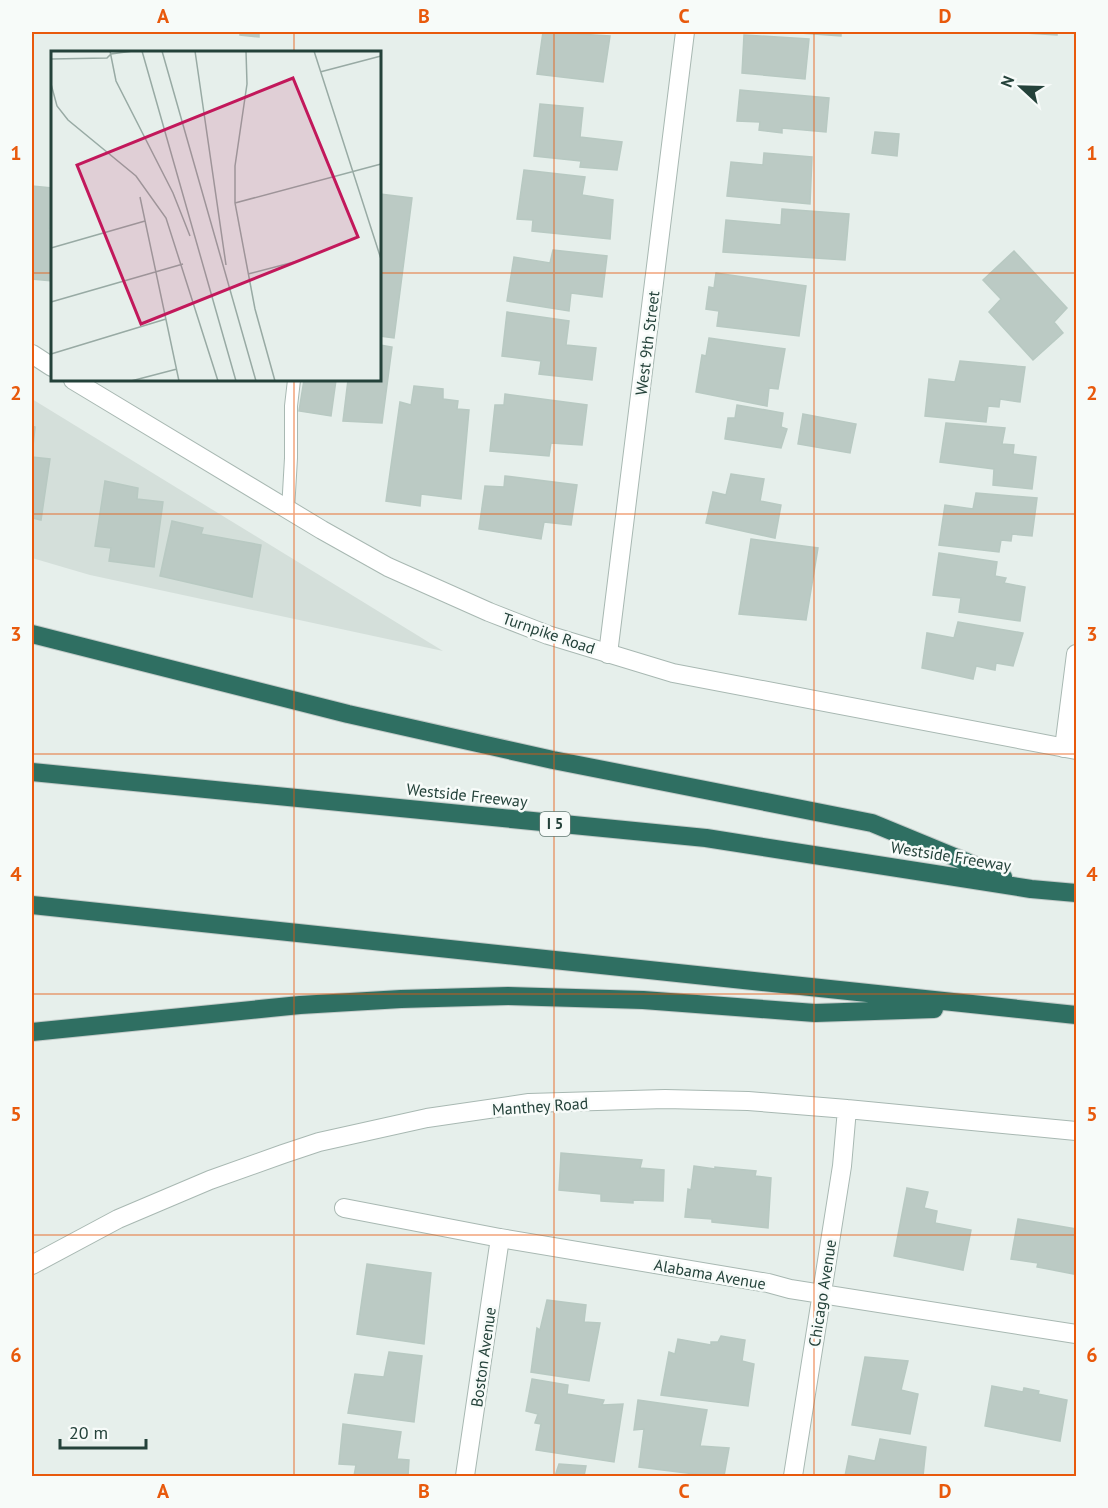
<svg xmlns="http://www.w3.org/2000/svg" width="1108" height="1508" font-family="'PT Sans',sans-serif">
<rect width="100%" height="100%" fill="#e6efeb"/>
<path fill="#d4dfda" d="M32,399l411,252 -353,-76 -58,-17z"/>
<path fill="#bbcac4" stroke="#b8c9c2" stroke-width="1.5" d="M240,32h19v5l-19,-2z
M543,32h35v2l32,2 -7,46 -66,-8z
M786,32h55v4z
M1006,32h51v3z
M744,35l65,4 -4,40 -63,-6z
M740,90l89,8 -3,34 -44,-4v5l-23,-3 1,-8 -23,-1z
M540,104l43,4 -3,29 42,5 -5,28 -37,-3 1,-6 -47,-5z
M875,132l24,2 -2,22 -25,-3z
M764,153l48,4 -2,47 -83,-8 4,-34 32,3z
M524,170l61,7 -3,18 31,5 -3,39 -78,-8 1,-11 -16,-1z
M32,186l20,2v17l-3,23h3v53l-20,-2z
M380,194l32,4 -18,140 -14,-2z
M782,209l67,5 -4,46 -122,-8 3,-32 55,5z
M553,250l54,6 -5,41 -31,-4 -2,18 -62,-10 7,-44 36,6z
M1014,251l53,57 -13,14 9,11 -30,27 -44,-48 12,-13 -18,-19z
M716,273l90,13 -7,50 -82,-10 2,-15 -13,-2 3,-22 5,1z
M507,312l62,9 -3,24 30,3 -4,32 -53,-6 2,-13 -39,-5z
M709,338l76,11 -7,40 -9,-1 -2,18 -71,-14 6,-37 4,1z
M380,345l12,2 -10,76 -39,-2 5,-41h32z
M960,361l65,6 -5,35 -20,-3 -1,8 -11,-1 -2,16 -61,-6 4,-37 26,3z
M304,380h32l-5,36 -32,-5z
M414,386l29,3v10l15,2 -1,8 12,1 -8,89 -40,-5 -1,12 -34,-5 14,-99 11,3z
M505,394l82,11 -5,40 -31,-2 -2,13 -59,-5 5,-46h9z
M737,405l46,8 -2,14 6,2 -6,19 -56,-9 3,-21h7z
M803,414l53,10 -6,29 -52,-9z
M946,423l59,5 -3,16 12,1 -1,9 23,3 -4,32 -39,-4 1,-16 -54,-7z
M32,426l3,1 -3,29z
M32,457l18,2 -9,61 -9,-2z
M731,474l33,5 -4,22 21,4 -6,33 -69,-15 7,-31 13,3z
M505,476l72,9 -6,40 -27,-3 -3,17 -62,-10 6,-43 19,1z
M105,481l33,7 -1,11 26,3 -9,65 -45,-6 2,-13 -16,-2z
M976,493l61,5 -5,38 -20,-2 -1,7 -10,-1 -2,12 -60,-7 6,-40 28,4z
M172,521l31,7 -2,6 60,11 -9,52 -92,-21z
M751,539l67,9 -12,72 -67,-6z
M939,553l58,9 -2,14 11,2 -2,5 21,4 -5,34 -61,-9 2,-14 -28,-3z
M958,622l65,11 -10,33 -17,-3 -1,7 -19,-4 -3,13 -51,-11 5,-35 27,5z
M561,1153l81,7 -2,8 24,2 -1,31 -30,-1v3l-32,-2v-7l-42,-4z
M694,1166l21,3v-2l41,4 -1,5 16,2 -3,50 -56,-6v-3l-27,-2 3,-28 3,1z
M907,1188l21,4 -4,16 13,3 -2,12 36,7 -8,40 -69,-14z
M1018,1219l58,10v42h-2v3l-37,-7 1,-4 -27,-4z
M367,1264l64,9 -7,71 -67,-10z
M547,1300l39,5 -2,17 16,1 -11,58 -58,-9 6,-44 3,2z
M721,1336l24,4 -3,21 12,3 -6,42 -87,-11 8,-43 6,2 3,-15 33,6v-3h7z
M389,1352l33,4 -8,66 -66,-9 7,-39 29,3z
M865,1357l43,4 -7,29 17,4 -8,40 -58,-9z
M532,1379l36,6 -1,9 37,6 -2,5 21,-1 -9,58 -78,-12 5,-26 -6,-1 3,-9 -12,-3z
M992,1386l31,6 1,-4 15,3 -1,3 29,6 -7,41 -75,-15z
M638,1400l69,10 -7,36 29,2 -5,28h-13l-72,-9 5,-38 -10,1z
M343,1424l58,8 -4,27 12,1 -1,16h-54l2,-11 -17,-1z
M880,1439l46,8 -3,29h-78l4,-20 26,5z
M559,1464l27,2 -2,10h-29z"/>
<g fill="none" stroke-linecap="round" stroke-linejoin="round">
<g stroke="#a8b8b2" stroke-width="14">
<path id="service" d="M288,510l3,-52v-52l3,-26"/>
</g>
<g stroke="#a8b8b2" stroke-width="20">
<path id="minor" d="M608,654l77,-622
M1064,748l12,-94
M344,1208l156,30 268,45 22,6 286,45
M32,1265l86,-46 92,-39 73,-26 36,-12 108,-24 102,-15 136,-4 83,2 99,8 229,22
M465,1476l35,-238
M793,1476l49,-310 5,-57"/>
</g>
<g stroke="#a8b8b2" stroke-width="20">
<path id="tertiary" d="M32,354l20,13
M73,380l249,150 66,37 101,45 59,23 125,38 403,77"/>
</g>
<g stroke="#c2cac8" stroke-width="20">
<path id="motorway" d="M32,634l316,80 205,46 319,63 131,54
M32,772l674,66 325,51 45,4
M32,905l1044,110
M32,1032l268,-27 101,-6 107,-3 135,4 172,13 119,-4"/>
</g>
<use href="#service" stroke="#fff" stroke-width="12"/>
<use href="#minor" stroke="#fff" stroke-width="18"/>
<use href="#tertiary" stroke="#fff" stroke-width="18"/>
<use href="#motorway" stroke="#2f6f62" stroke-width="18"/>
</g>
<path fill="none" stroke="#e8590c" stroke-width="1.5" stroke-opacity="0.55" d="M294,32v20M554,32v1444M814,32v1444M32,273h20M380,273h696M294,380v1096M32,514h1044M32,754h1044M32,994h1044M32,1235h1044"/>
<g text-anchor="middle" stroke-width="5" stroke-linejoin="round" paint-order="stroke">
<rect fill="#f7fbf9" stroke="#637a73" stroke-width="1.5" x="540" y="812" width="30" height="24" rx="4.5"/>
<g font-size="15" font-weight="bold" fill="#24423a">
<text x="555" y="829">I 5</text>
</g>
<g font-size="16" fill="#24423a" stroke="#f7fbf9">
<text transform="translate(647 343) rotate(-83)" y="6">West 9th Street</text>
<text transform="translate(549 633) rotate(19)" y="6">Turnpike Road</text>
<text transform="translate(467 795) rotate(6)" y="6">Westside Freeway</text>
<text transform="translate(951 856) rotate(9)" y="6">Westside Freeway</text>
<text transform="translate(540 1106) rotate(-4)" y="6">Manthey Road</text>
<text transform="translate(710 1274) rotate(10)" y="6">Alabama Avenue</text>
<text transform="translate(822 1293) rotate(-81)" y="6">Chicago Avenue</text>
<text transform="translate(483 1357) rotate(-82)" y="6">Boston Avenue</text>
</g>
</g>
<g transform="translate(51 51)">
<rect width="330" height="330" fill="#e6efeb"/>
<path fill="none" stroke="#98aaa4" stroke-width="1.5" d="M59,0l6,30 57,112 17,43M91,0l94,330M111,0l94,330M144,0l31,214M195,0l1,33 -12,82v37l20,106 20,72M263,0l67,208M0,8l56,-1 4,-4 22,-3M269,21l61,-16M0,33l6,22 11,14 68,56 30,42 52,163M89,146l39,184M184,152l146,-39M0,197l94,-27M197,223l50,-13M0,251l132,-38M0,303l115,-35M80,330l46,-12"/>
<path fill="#c2185b" fill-opacity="0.15" stroke="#c2185b" stroke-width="3" d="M242,27l65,159 -217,87 -64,-159z"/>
<rect width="330" height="330" fill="none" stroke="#24423a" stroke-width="3"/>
</g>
<rect width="1108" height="1508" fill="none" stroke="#f7fbf9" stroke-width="66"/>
<g transform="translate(1021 87) rotate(292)" stroke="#f7fbf9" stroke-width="4.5" paint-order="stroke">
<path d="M0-4.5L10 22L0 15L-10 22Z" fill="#24423a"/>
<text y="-9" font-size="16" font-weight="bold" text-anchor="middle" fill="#24423a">N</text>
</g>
<path d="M60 1439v9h86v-9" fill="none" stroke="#24423a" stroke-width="3"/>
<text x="69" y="1439" font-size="18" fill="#24423a" stroke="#f7fbf9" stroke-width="4.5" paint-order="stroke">20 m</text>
<rect x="33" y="33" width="1042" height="1442" fill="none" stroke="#e8590c" stroke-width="2"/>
<g font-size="20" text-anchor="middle" font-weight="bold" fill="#e8590c">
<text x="163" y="23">A</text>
<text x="424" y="23">B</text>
<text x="684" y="23">C</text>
<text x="945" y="23">D</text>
<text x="16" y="160">1</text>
<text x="1092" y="160">1</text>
<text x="16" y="400">2</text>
<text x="1092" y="400">2</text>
<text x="16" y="641">3</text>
<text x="1092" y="641">3</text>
<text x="16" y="881">4</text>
<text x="1092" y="881">4</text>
<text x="16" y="1121">5</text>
<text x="1092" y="1121">5</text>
<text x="16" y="1362">6</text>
<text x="1092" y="1362">6</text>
<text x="163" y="1498">A</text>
<text x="424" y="1498">B</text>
<text x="684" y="1498">C</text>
<text x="945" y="1498">D</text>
</g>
</svg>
